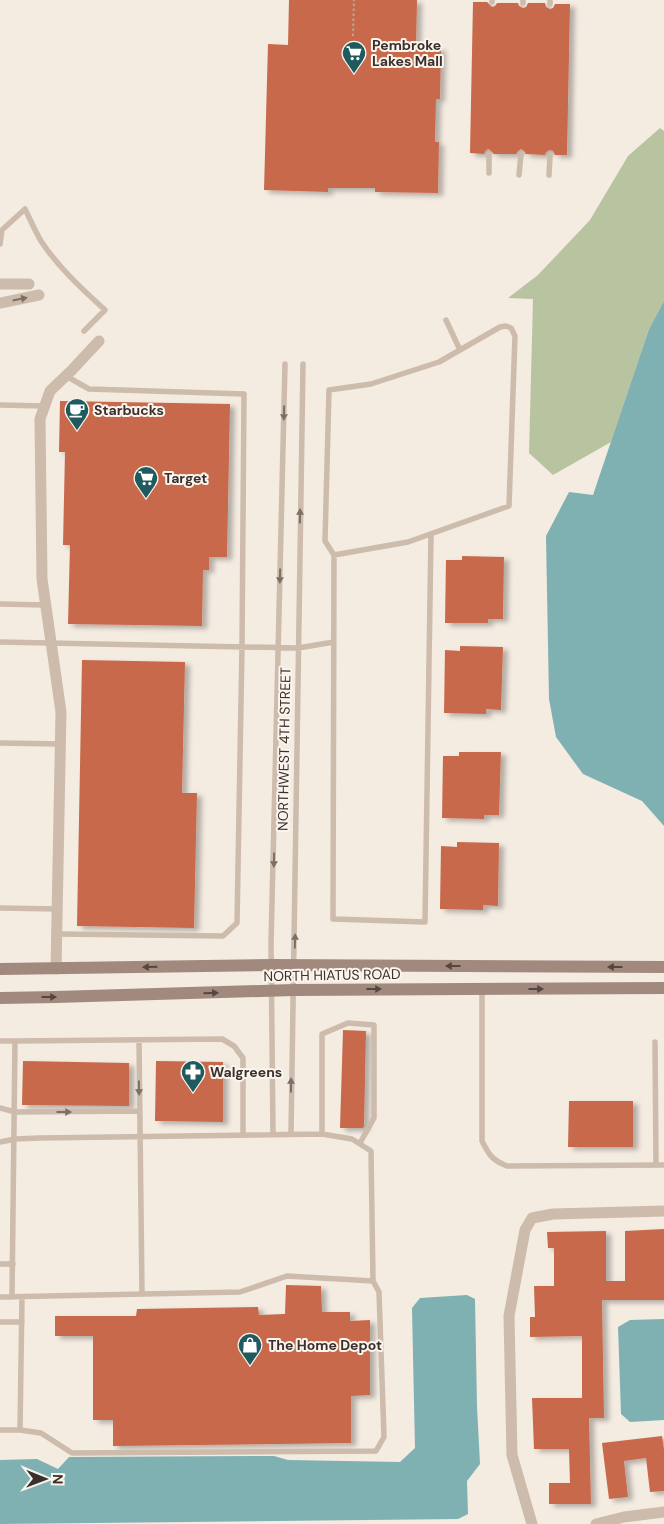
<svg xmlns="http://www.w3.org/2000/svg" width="664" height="1524" font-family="'DM Sans',sans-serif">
<defs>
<filter id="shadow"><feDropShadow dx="5" dy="3" stdDeviation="2.5" flood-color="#0004"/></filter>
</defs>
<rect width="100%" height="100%" fill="#f4ebe1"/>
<path fill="#b8c4a0" d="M660,128l4,3v170l-15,28 -38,113 -58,33 -24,-22 4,-154 -25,-1 30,-23 52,-55 38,-64z"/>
<path fill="#7fb0b2" d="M664,301v525l-22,-25 -59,-27 -27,-37 -7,-38 -3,-163 23,-44 24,3 56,-166z
M467,1295l8,4 2,108 3,57 -13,17 1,33 -10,5 -458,5v-64l37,-1 21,10 11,-12 205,-1 14,4 112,2 15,-14 -3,-140 8,-10z
M664,1319v101l-34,2 -9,-8 -3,-87 12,-7z"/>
<path fill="#c8694b" filter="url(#shadow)" d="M289,0h128l-1,48h25l-1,51h-4l-1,43h4l-1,51 -63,-1v-4h-47v4l-64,-2 4,-146 20,1z
M473,2h14l5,5 3,-1 2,-3h21l1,3 4,2 3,-1 2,-4h17l1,4 4,2 3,-1 2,-4h15l-3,151h-12l-2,-4 -3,-1 -4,2 -1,3 -19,-1 -2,-3 -3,-2 -3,2 -2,3h-22l-5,-5 -3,1 -2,4 -14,-1z
M60,401l170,3 -3,153h-18v13h-6l-1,56 -134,-2 2,-79h-7l2,-93h-6z
M462,556l42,1 -1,62h-15v4h-43l1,-63h16z
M460,646l43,1 -2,63 -15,-1v5l-42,-1 1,-63 15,1z
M82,660l103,2 -3,131h15l-3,135 -117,-2z
M459,752h42l-2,63h-15v4l-42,-1 1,-62h16z
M457,842l42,1 -1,63 -15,-1v5l-43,-1 1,-63 16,1z
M343,1030l23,1 -2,95 -1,2h-23z
M23,1061l106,2v43l-107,-1z
M156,1061l67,1v60l-68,-1z
M569,1101h64v46h-65z
M664,1229v71h-62l2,118h-15l2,86h-42v-21h21l-1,-34h-35l-2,-51h50v-62l-52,1v-20h5l-1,-31h20v-38h-6l-1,-16 59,-1v50h19v-50z
M286,1285l35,1 1,26h28v9l20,-1v75l-19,1v47l-238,3v-26h-20v-84h-38v-20h81l1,-7 121,-2 1,8 26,-1z
M662,1436l2,14v41l-14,1 -4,-34 -22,3 4,36 -19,2 -7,-56z"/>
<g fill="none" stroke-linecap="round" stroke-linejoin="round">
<path stroke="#b9a596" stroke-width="2" stroke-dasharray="2.5 2.5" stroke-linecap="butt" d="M353,36l1,-36"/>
<path stroke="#cdbbac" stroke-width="5.5" d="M492,0v2
M550,0v4
M523,3v-3
M489,154v19
M519,175l2,-21
M549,175l1,-20
M0,244l2,-14 23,-21c5,10 10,22 16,32 17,26 41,48 64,69l-21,21
M446,320l14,30
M0,405l44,1
M334,555l74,-13 101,-36 6,-170 -4,-8 -5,-2 -6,1 -61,35 -68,22 -42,6 -4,151 9,14 -1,364 92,3 6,-388
M0,604l45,1
M0,642l298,6 36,-6
M0,743l61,1
M0,908l58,1
M58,934l165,2 14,-13 5,-276 2,-253 -155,-5 -23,-13
M482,990v151c7,14 10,19 25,25l157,-1
M139,1040l3,254
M0,1041h15l-3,256
M15,1041l207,-2 12,7 9,12v77
M655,1042l1,123
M0,1108l15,4 124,-1
M273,1134l-2,-190 14,-580
M291,1134l12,-770
M322,1134v-100l26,-11 26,2v93l-14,25
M0,1142l15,-3 25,-1 282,-4 30,5 19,12 2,130 -86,-5 -47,16 -240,5
M0,1264h13
M0,1322h22
M0,1430h20l2,-133
M20,1430l21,3 31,20 304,-2 8,-14 -5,-145 -6,-11"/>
<path stroke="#cdbbac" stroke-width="11" d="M0,284h29
M0,303l39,-8
M56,969l5,-257 -19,-133 -2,-160 10,-28 21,-20 28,-30
M532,1524l-20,-69 -3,-139 16,-86 7,-12 21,-4 111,-3
M596,1524l28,-7 40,-5"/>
<path stroke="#a18a7d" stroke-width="12" d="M0,969l272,-4 392,2
M0,998l56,-1 237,-7 371,-2"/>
</g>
<defs><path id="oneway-solid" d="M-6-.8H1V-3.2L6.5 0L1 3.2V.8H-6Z" transform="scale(1.25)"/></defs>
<g fill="#7d6f65">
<use href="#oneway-solid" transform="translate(20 299) rotate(-11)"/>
<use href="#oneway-solid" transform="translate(284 413) rotate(91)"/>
<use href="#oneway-solid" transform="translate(300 516) rotate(-89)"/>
<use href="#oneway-solid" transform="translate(280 576) rotate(91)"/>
<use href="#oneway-solid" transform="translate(274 860) rotate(91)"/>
<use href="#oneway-solid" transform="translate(295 941) rotate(-89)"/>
<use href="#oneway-solid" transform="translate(291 1085) rotate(-90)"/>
<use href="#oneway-solid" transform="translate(139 1088) rotate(89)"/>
<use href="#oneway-solid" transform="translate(64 1112)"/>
</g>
<g fill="#544640">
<use href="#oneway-solid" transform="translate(453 966) rotate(-180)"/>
<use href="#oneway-solid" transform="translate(150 967) rotate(179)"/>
<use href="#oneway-solid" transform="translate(615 967) rotate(-180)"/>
<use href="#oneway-solid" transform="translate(374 989)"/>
<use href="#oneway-solid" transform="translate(536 989)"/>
<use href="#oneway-solid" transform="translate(211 993) rotate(-2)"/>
<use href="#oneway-solid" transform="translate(49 997)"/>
</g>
<defs>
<g id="supermarket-pin" transform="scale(1.25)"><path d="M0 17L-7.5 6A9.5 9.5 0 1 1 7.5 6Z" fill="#1f5a5e" stroke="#fbf5ee"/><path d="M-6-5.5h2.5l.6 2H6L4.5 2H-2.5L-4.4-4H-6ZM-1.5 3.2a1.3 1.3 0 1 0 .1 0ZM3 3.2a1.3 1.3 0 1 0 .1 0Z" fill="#fff"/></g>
<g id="cafe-pin" transform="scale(1.25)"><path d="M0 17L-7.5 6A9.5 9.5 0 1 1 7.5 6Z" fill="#1f5a5e" stroke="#fbf5ee"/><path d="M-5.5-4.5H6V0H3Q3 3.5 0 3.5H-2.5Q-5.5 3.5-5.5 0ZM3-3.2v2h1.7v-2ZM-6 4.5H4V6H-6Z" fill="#fff"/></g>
<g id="pharmacy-pin" transform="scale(1.25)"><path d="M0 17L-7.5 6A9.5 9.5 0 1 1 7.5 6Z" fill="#1f5a5e" stroke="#fbf5ee"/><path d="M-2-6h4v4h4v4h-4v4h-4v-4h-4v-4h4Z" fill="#fff"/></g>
<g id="shop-pin" transform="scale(1.25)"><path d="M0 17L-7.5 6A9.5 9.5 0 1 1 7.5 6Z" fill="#1f5a5e" stroke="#fbf5ee"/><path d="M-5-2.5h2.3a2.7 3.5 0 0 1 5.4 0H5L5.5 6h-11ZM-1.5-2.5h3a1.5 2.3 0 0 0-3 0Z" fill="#fff"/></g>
</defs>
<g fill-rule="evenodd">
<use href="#supermarket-pin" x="354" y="53"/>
<use href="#cafe-pin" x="77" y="410"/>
<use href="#supermarket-pin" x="146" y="478"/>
<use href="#pharmacy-pin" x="193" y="1072"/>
<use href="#shop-pin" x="250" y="1345"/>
</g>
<g text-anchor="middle" stroke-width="4" stroke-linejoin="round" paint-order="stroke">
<g font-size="14" font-weight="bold" fill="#3b302b" stroke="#fbf5ee" text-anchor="start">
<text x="372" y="50">Pembroke<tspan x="372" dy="16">Lakes Mall</tspan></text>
<text x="94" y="415">Starbucks</text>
<text x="164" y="483">Target</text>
<text x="210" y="1077">Walgreens</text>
<text x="268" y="1350">The Home Depot</text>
</g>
<g font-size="14" fill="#3b302b" stroke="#fbf5ee">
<text transform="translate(284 749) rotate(-89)" y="5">NORTHWEST 4TH STREET</text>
<text transform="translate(332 975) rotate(-1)" y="5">NORTH HIATUS ROAD</text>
</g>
</g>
<g transform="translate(45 1479) rotate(91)" stroke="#fbf5ee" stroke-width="4" paint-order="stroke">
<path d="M0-4L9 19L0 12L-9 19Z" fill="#3b302b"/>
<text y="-8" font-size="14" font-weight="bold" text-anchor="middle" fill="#3b302b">N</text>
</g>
</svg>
